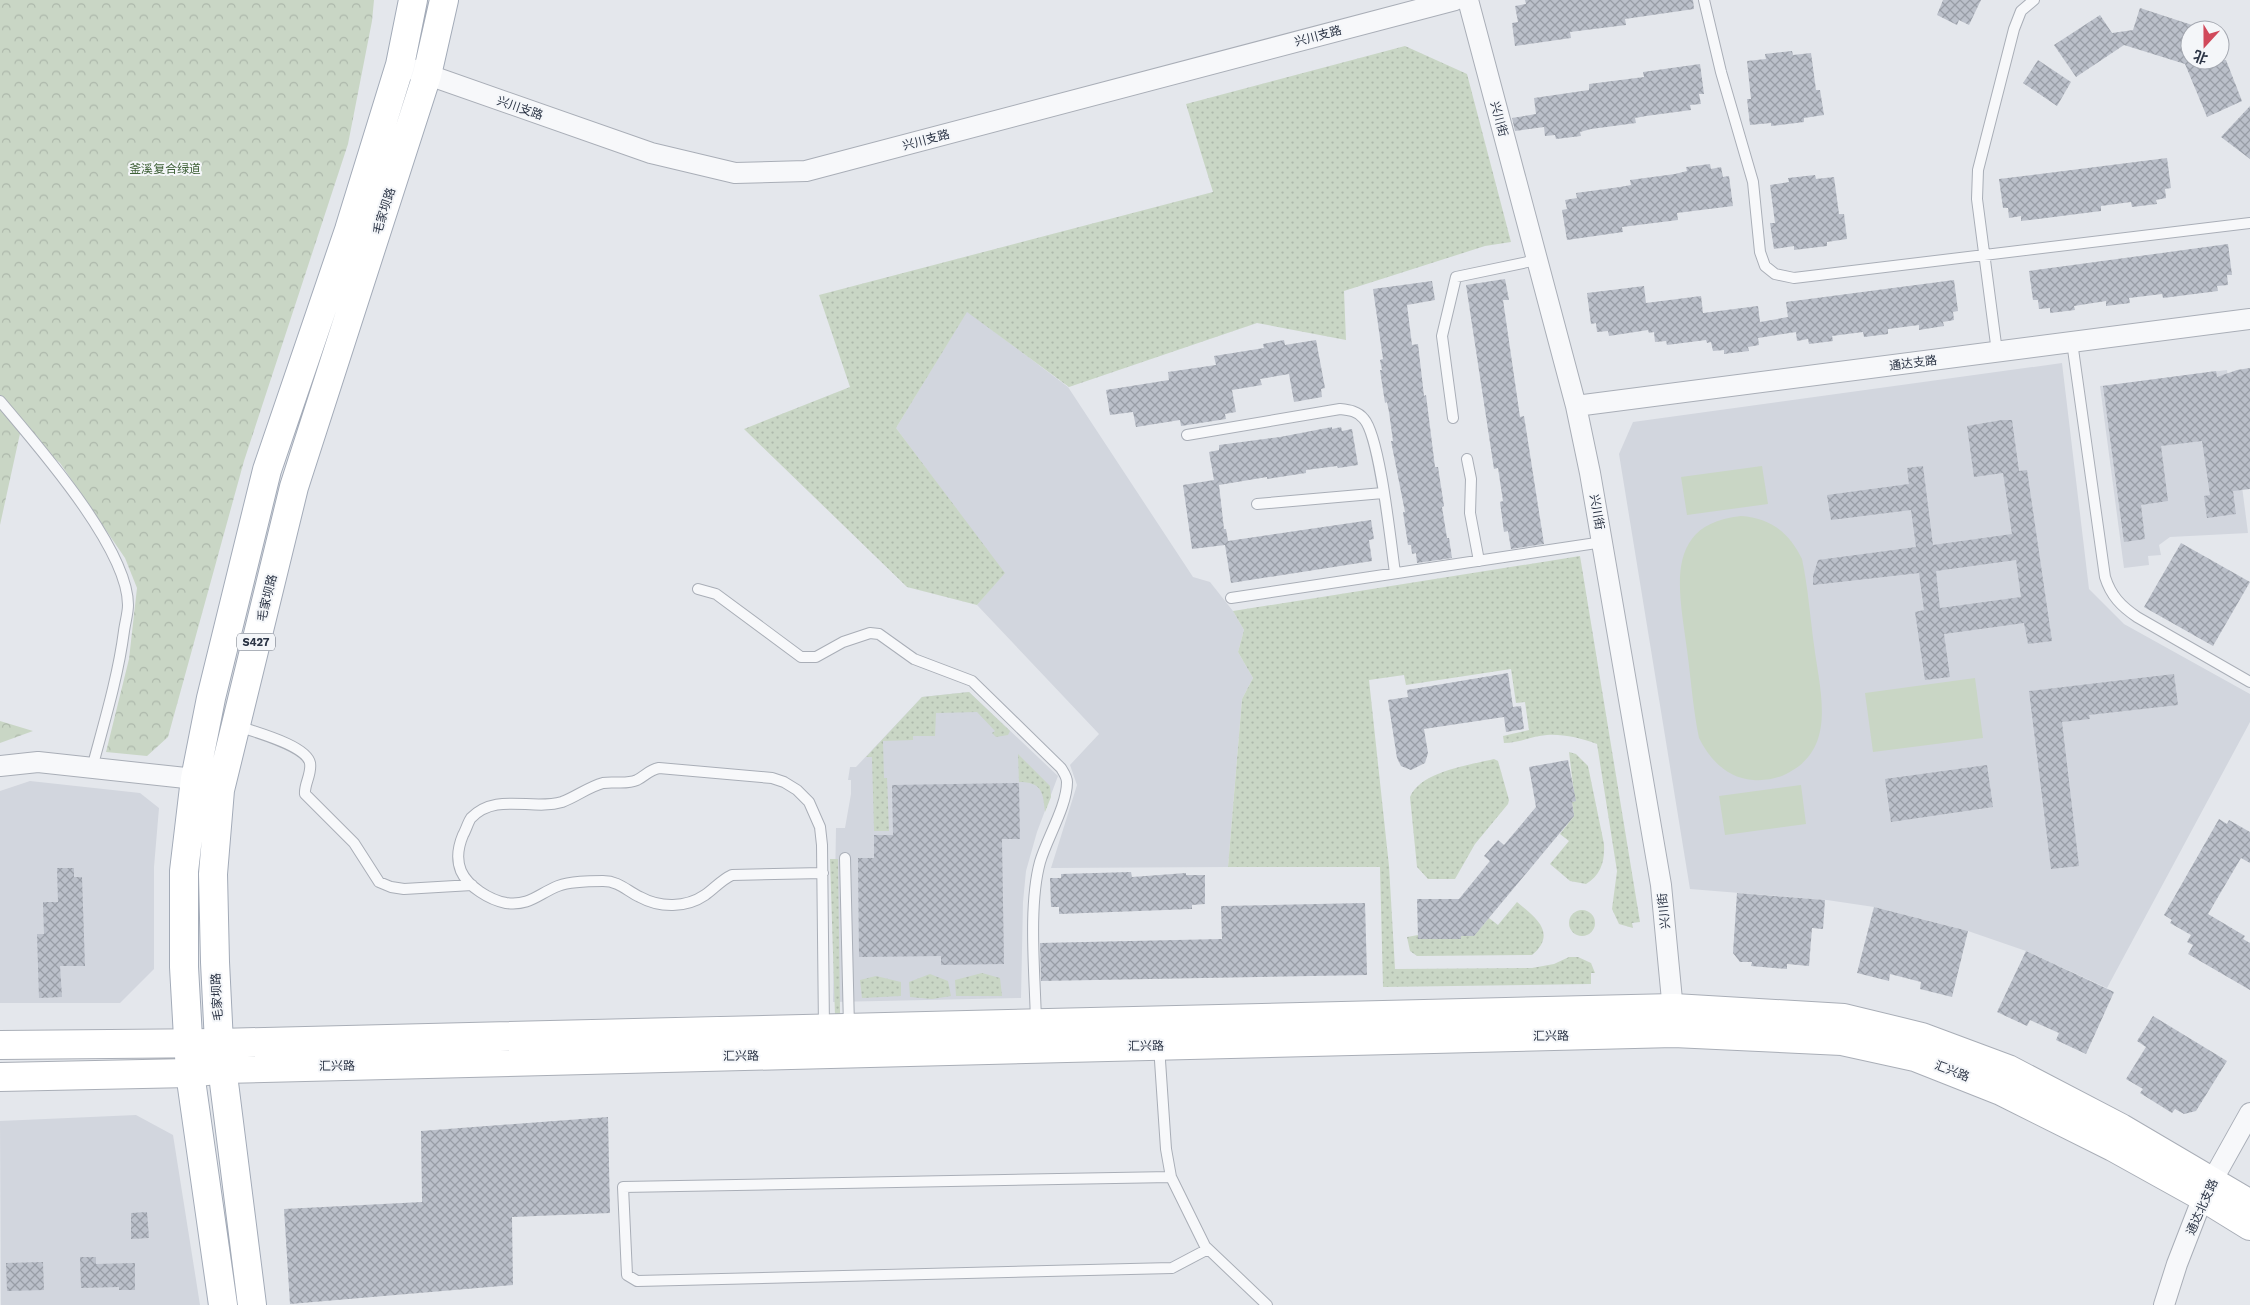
<svg xmlns="http://www.w3.org/2000/svg" width="2250" height="1305" font-family="'Work Sans','Noto Sans SC',sans-serif">
<defs>
<pattern id="grass-dots" width="8" height="8" patternUnits="userSpaceOnUse" patternTransform="scale(1.25)"><rect width="8" height="8" fill="#c9d6c5"/><path d="M2 2h.1M6 6h.1" fill="none" stroke="#adb8ab" stroke-width="1.8" stroke-linecap="round"/></pattern>
<pattern id="park-crowns" width="20" height="18" patternUnits="userSpaceOnUse" patternTransform="scale(1.25)"><rect width="20" height="18" fill="#c9d6c5"/><path d="M2 6a3 3 0 1 1 6 0M12 15a3 3 0 1 1 6 0" fill="none" stroke="#adb8ab"/></pattern>
<pattern id="building-cross-hatch" width="8" height="8" patternUnits="userSpaceOnUse" patternTransform="scale(1.25)"><rect width="8" height="8" fill="#bbc0ca"/><path d="M0 0l8 8M0 8l8-8" fill="none" stroke="#989da6"/></pattern>
</defs>
<rect width="100%" height="100%" fill="#e4e7ec"/>
<path fill="#d2d6de" d="M967,311l101,76 125,190 17,5 23,29 11,19 -6,22 15,26 -11,21 -14,168 -177,1 26,-83 -7,-20 29,-31 -122,-129 27,-32 -108,-145z
M2062,363l27,226 35,35 126,70v28l-143,266 -81,-37 -58,-20 -94,-24 -47,-7 -137,-11 -71,-435 14,-32z
M2227,370l21,163 -78,4 -11,8 2,10 -13,1 1,9 -25,3 -24,-182z
M969,692l89,84 -21,56 -11,39 -3,31 -2,96 -188,4 3,-174h9l6,-34v-14h-3l2,-13h6l66,-70z
M30,781l110,12 19,15 -5,59v102l-34,34h-120v-212z
M136,1115l37,20 27,170h-199l-1,-184z"/>
<path fill="url(#grass-dots)" d="M1405,46l62,28 44,168 -26,4 -141,45 2,49 -89,-17 -188,64 -102,-75 -71,116 109,145 -28,32 -70,-18 -163,-158 106,-42 -31,-92 394,-103 -27,-88z
M1580,556l60,366 -8,1 1,5 -14,-4 -7,-15 5,-38 -20,-127c-16,-6 -34,-10 -50,-9 -15,1 -28,8 -43,8l-1,-7 26,-6 -4,-28 -9,1 -5,-34 -105,16 -2,-10 -35,5 20,186 6,103 137,-1 22,-4 15,-7h9l13,6 4,10h-4v11l-208,3 -3,-120h-152l14,-168 11,-21 -15,-26 6,-22 -11,-19z
M969,692l41,39 -2,4 -12,2 -4,-4 3,-2 -18,-19 -41,1 -1,23h-22v4l-30,1 1,37h3l2,53h-15l-2,-74h-6l56,-60z
M1569,752l7,2 12,12 16,78c1,17 -3,31 -18,40l-16,-3 -20,-17 19,-23 -9,-7 14,-18 -2,-14 3,-1z
M1018,754l32,32 1,11 -6,15c-2,-20 -3,-30 -26,-30z
M1494,759l4,2 11,39 -1,4 -33,40 -20,35h-27l-11,-12 -7,-70c11,-26 60,-32 84,-38z
M830,859h8l2,153v3l-5,1z
M1517,902c18,15 41,31 15,53l-115,1 -7,-5 -3,-14 11,-2v4h42l1,-3h13l15,-18 9,7z
M1569 923a13 13 0 1 1 26 0a13 13 0 1 1-26 0Z
M982,973l18,5 2,18h-46l-1,-16z
M930,974l18,7 3,15 -19,3 -22,-2 -1,-15z
M876,976l25,6v14l-39,2 -2,-18z"/>
<path fill="url(#park-crowns)" d="M0,0h374l-2,21 -24,123 -104,317 -76,276 -21,19 -41,-4 23,-93 8,-71 -12,-30 -65,-95 -39,-34 -21,96z
M0,721l33,10 -33,12z"/>
<path fill="#c9d6c5" d="M1762,466l6,38 -81,11 -6,-38z
M1741,516c29,2 48,16 61,43 6,28 8,57 12,86 5,42 23,99 -21,125 -12,8 -25,11 -40,10 -26,-2 -43,-20 -54,-42 -6,-29 -8,-59 -12,-88 -7,-56 -26,-126 54,-134z
M1975,678l8,60 -110,14 -8,-59z
M1801,785l5,39 -81,11 -6,-39z"/>
<path fill="url(#building-cross-hatch)" fill-rule="evenodd" d="M1525,0h168l1,9 -69,10 1,6 -56,7 1,6 -56,8 -3,-23 6,-1 -3,-16 11,-2z
M1943,0h38l-12,25 -10,-5 -2,5 -20,-10z
M2140,8l52,17 -6,20 4,4v11h36l16,41 -35,16 -22,-53 -61,-19 -48,32 -22,-32 46,-30 12,18 21,-3z
M1792,51l1,4 18,-2 5,37h4l4,25 -20,3v4l-33,4v-3l-21,2 -3,-26h4l-4,-38 19,-2 -1,-5z
M2038,60l33,22 -14,24 -34,-23z
M1700,64l4,30h-5l2,10 -11,1 1,5 -45,6 -11,2 1,5 -45,6 -11,3 1,4 -25,3 -1,-4 -10,1 -1,-9 -29,4 -3,-13 24,-4 -2,-16 55,-8v-6l55,-7 -1,-5z
M2250,106v53l-29,-22z
M2167,158l4,30 -6,1 1,9 -10,2 1,4 -25,3 -1,-5 -30,4v5l-80,10v-5l-12,2 -1,-10h-5l-4,-29z
M1710,164l1,5 10,-2 2,10 6,-1 4,30 -56,7 1,7 -56,7 1,5 -56,8 -5,-30 5,-1 -2,-9 12,-2 -1,-5 44,-6 11,-2 -1,-5 45,-6 12,-3 -1,-4z
M1815,175l1,4 18,-2 5,37h5l3,25 -20,3v4l-33,4v-4l-20,3 -4,-26h5l-5,-38 19,-3 -1,-4z
M2228,244l4,31h-5l1,10 -11,1 1,5 -55,7 -1,-4 -33,4 1,5 -24,3v-5l-32,5 1,4 -25,3v-5l-11,1 -1,-9h-5l-4,-29z
M1505,279l4,21h-6l17,117 4,-1 20,128 -33,5 -3,-18 -4,1 -4,-30 3,-1 -5,-33 -4,1 -28,-184z
M1954,280l4,31 -5,1 1,8 -11,2 1,4 -25,4v-5l-31,4v5l-24,3 -1,-5 -31,4 1,5 -24,3 -1,-5 -11,2 -1,-9 -38,6 1,7 -11,2 1,4 -25,3v-4l-11,1 -2,-9 -4,1 -1,-3 -39,5 -1,-4 -11,1 -1,-10 -5,1 -1,-3 -39,6 -1,-5 -11,1 -1,-9 -5,1 -4,-31 57,-7 2,17 55,-7 2,17 55,-7 2,16 28,-5 -2,-15z
M1432,281l3,19 -28,5 5,40 6,-1 6,52 2,-1 9,72h3l6,39 -2,1 5,31h2l3,20 -35,5 -1,-10 -4,1 -1,-9h-3l-5,-33h2l-14,-71h2l-4,-29 -2,-10 -2,1 -5,-33h2l-2,-10 3,-1 -10,-70z
M1284,340l1,5 31,-5 9,48 -4,1 1,8 -28,5 -5,-28 -29,5 2,6 -30,5 4,22 -11,2 1,5 -45,7 -1,-6 -44,7 -3,-15 -23,3 -4,-25 63,-10 -1,-8 48,-7 -2,-9 50,-8 -1,-4z
M2250,368v121l-17,2 3,23 -29,4 -3,-22 6,-1 -8,-54 -41,5 7,55 -27,4 4,34 -21,3 -21,-156 113,-15 1,6 20,-7z
M2002,420h10l7,51 8,-1 25,171 -24,3 -4,-21 -80,11 6,43 -25,3 -10,-68 9,-2 -5,-37 -106,12v-9l5,-16 98,-13 -5,-37 -80,10 -4,-25 82,-11 -2,-16 16,-2 10,79 79,-11 -9,-61 -29,4 -7,-51zM2016,560l5,37 -81,11 -4,-37z
M1332,427v2l9,-2 1,4 10,-2 6,36 -20,3 -1,-2 -31,4v3l-39,6v-2l-48,8 5,44h2l2,12 143,-21 3,19 -5,1 3,21 -141,22 -6,-38 -33,4 -9,-64 31,-5 -5,-28 10,-2v-5l61,-8z
M2181,543l69,39 -37,64 -69,-39z
M1508,673l5,34 8,-1 3,23 -18,3 -2,-15 -80,12 4,24 -3,10 -14,7 -10,-4 -4,-8 -9,-58 20,-3 -1,-7z
M2174,674l4,31 -89,10 1,4 -28,3 17,144 -28,3 -22,-178z
M1568,760l8,41 -4,1 2,14 -100,120h-13v3h-43l-1,-40h42l31,-38 -6,-5 14,-16 6,5 32,-38 -7,-40z
M1987,765l6,42 -102,15 -6,-43z
M1019,783l1,56h-18l2,125 -63,1v-9l-82,1 -1,-99h16v-23h19l-1,-50z
M2219,819l8,5 2,-4 21,12v31l-9,-5 -33,56 37,22 -2,3 7,4v47l-62,-36 5,-9 -6,-3 4,-7 -21,-12 2,-3 -8,-5z
M57,868h17v9h8l3,89h-25l2,31 -23,1 -2,-64h7l-1,-32h15z
M1131,872l1,5 54,-4v2h19v29l-13,1v4l-133,5v-7h-8l-1,-29h11v-4z
M1737,893l88,7 -2,29 -11,-1 -3,38 -22,-2v5l-36,-3 1,-4h-12l-7,-9z
M1365,903l2,72 -326,6 -1,-38 182,-4 -1,-33z
M1874,907l94,24 -16,66 -32,-8 1,-7 -31,-8 -1,7 -32,-8z
M2026,951l88,41 -28,62 -30,-14 3,-7 -29,-13 -3,6 -30,-14z
M2153,1016l74,45 -31,50 -12,3 -9,-5 -3,4 -32,-20 3,-4 -17,-10 20,-32 -9,-6z
M608,1117l2,96 -98,4 1,68 -223,19 -6,-95 138,-7 -1,-71z
M147,1212l2,26 -18,1v-26z
M80,1257h16v7l39,-1v27h-16v-3l-38,1z
M43,1262l1,28 -37,1 -1,-28z"/>
<g fill="none" stroke-linecap="round" stroke-linejoin="round">
<g stroke="#a9aeb7" stroke-width="12">
<path id="service" d="M1704,0l17,72 32,110 7,70 5,14 10,8 19,4 456,-55
M2072,342l33,235c6,19 16,29 32,40l113,65
M1997,352l-20,-153 1,-29 36,-141 7,-18 13,-11
M0,401c37,44 128,147 128,204 0,8 -3,18 -4,26 -6,46 -20,92 -32,137
M1453,418l-11,-82 14,-59 81,-17
M1187,435l153,-26c9,1 18,2 24,10 16,18 27,126 31,154
M1467,459l4,20 -1,34 9,48
M1257,504l126,-11
M698,589l18,5 85,63h15l27,-15 27,-9 9,1 35,25 58,22 89,87c3,5 6,9 6,14 0,24 -20,56 -27,80 -12,44 -5,113 -4,160
M1231,598l372,-56
M238,726c16,6 68,19 72,37 2,11 -6,21 -5,31l49,49 25,39 12,5 13,2 68,-4
M845,858l4,169
M823,873l-91,2c-11,5 -18,14 -27,20 -19,13 -45,13 -65,2 -13,-6 -21,-16 -37,-16 -14,0 -32,0 -45,5 -20,8 -28,20 -52,17 -16,-3 -38,-16 -45,-32 -5,-12 -3,-24 2,-36 3,-5 5,-13 8,-17 25,-26 61,-7 91,-16 14,-5 26,-15 41,-19 11,-2 23,2 34,-3 8,-4 12,-10 22,-12l113,10 12,4 13,8 12,12 11,25 2,18 2,183
M1159,1046l7,103 5,28 34,69 62,59
M1171,1177l-548,10 4,88 10,6 535,-13 36,-19"/>
</g>
<g stroke="#a9aeb7" stroke-width="22">
<path id="minor" d="M1468,0l108,406 14,67 71,412 13,136
M400,65l251,88 84,20 71,-2 649,-171
M1576,406l674,-87
M0,766l38,-4 157,17
M2164,1305l13,-41 26,-67 47,-84"/>
</g>
<g stroke="#a9aeb7" stroke-width="30">
<path id="secondary" d="M0,1045l219,-2 1455,-35 170,10 78,19 86,32 113,59 129,76
M0,1077l190,-4 33,-4 1451,-36 168,8 73,16 86,34 112,56 90,50 47,29"/>
</g>
<g stroke="#a3abb8" stroke-width="30">
<path id="primary" d="M223,1305l-33,-232 -6,-106v-96l11,-92 16,-81 56,-228 82,-240 51,-165 13,-65
M252,1305l-33,-262 -4,-81 -2,-88 7,-84 74,-303 133,-412 17,-75"/>
</g>
<use href="#service" stroke="#f7f8fa" stroke-width="10"/>
<use href="#minor" stroke="#f7f8fa" stroke-width="20"/>
<use href="#secondary" stroke="#fff" stroke-width="28"/>
<use href="#primary" stroke="#fff" stroke-width="28"/>
</g>
<g text-anchor="middle" stroke-width="4" stroke-linejoin="round" paint-order="stroke">
<rect fill="#f4f6f9" stroke="#676e7b" stroke-width="1" x="237" y="633.5" width="38" height="17" rx="4"/>
<g font-size="11" font-weight="bold" fill="#2b3445">
<text x="256" y="646">S427</text>
</g>
<g font-size="12" fill="#2b3445" stroke="#f4f6f9">
<text transform="translate(1318 36) rotate(-15)" y="4">兴川支路</text>
<text transform="translate(520 108) rotate(19)" y="4">兴川支路</text>
<text transform="translate(1499 119) rotate(75)" y="4">兴川街</text>
<text transform="translate(926 140) rotate(-15)" y="4">兴川支路</text>
<text transform="translate(384 211) rotate(-72)" y="4">毛家坝路</text>
<text transform="translate(1913 363) rotate(-7)" y="4">通达支路</text>
<text transform="translate(1597 512) rotate(80)" y="4">兴川街</text>
<text transform="translate(267 598) rotate(-76)" y="4">毛家坝路</text>
<text transform="translate(1664 911) rotate(-96)" y="4">兴川街</text>
<text transform="translate(217 997) rotate(-93)" y="4">毛家坝路</text>
<text transform="translate(1551 1036) rotate(-1)" y="4">汇兴路</text>
<text transform="translate(1146 1046) rotate(-1)" y="4">汇兴路</text>
<text transform="translate(741 1056) rotate(-1)" y="4">汇兴路</text>
<text transform="translate(337 1066) rotate(-1)" y="4">汇兴路</text>
<text transform="translate(1952 1071) rotate(21)" y="4">汇兴路</text>
<text transform="translate(2202 1207) rotate(-66)" y="4">通达北支路</text>
</g>
<g font-size="12" fill="#3f6138" stroke="#f4f6f9">
<text x="165" y="173">釜溪复合绿道</text>
</g>
</g>
<g transform="translate(2205 45) rotate(201)"><circle r="24" fill="#f4f6f9" stroke="#a4a8b1"/>
<path d="M0-4L9 19L0 12L-9 19Z" fill="#d1495b"/>
<text y="-8" font-size="14" font-weight="bold" text-anchor="middle" fill="#2b3445">北</text>
</g>
</svg>
